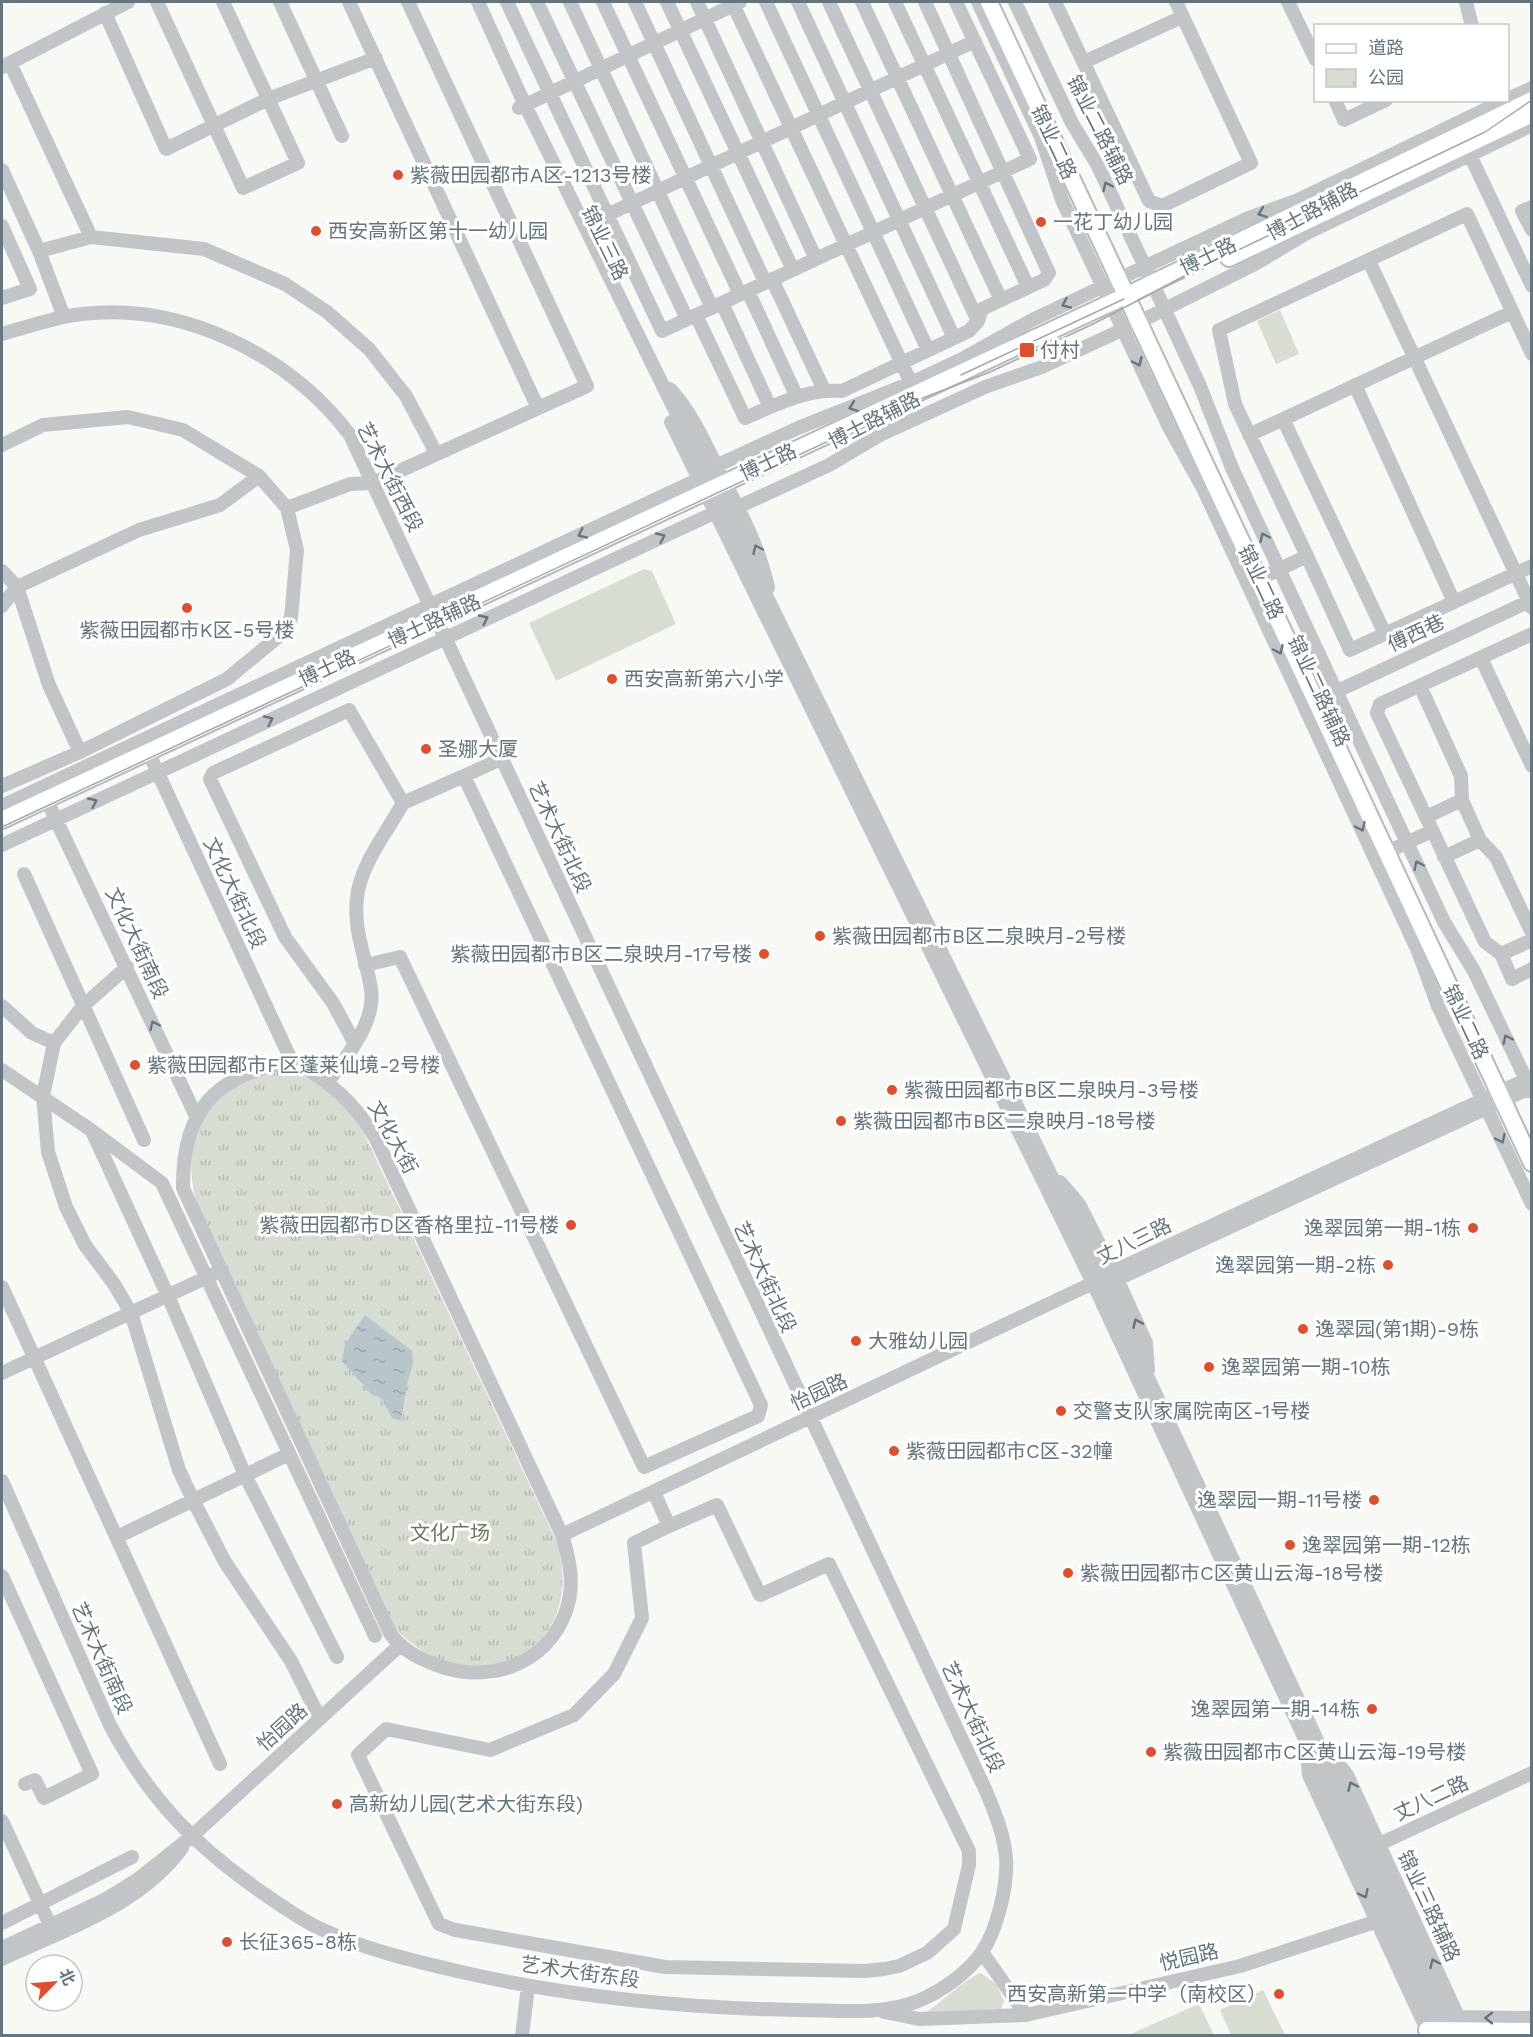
<svg xmlns="http://www.w3.org/2000/svg" width="1533" height="2037" font-family="'Work Sans','Noto Sans SC',sans-serif">
<defs>
<pattern id="park-tufts" width="24" height="20" patternUnits="userSpaceOnUse" patternTransform="scale(1.5)"><rect width="24" height="20" fill="#d8ddd4"/><path d="M3 7l-1-3M5 7V3M7 7l1-3M15 17l-1-3M17 17v-4M19 17l1-3" fill="none" stroke="#b3b8b1"/></pattern>
<pattern id="water-ripples" width="26" height="14" patternUnits="userSpaceOnUse" patternTransform="scale(1.5)"><rect width="26" height="14" fill="#b8c5c9"/><path d="M2 4q2-2 4 0t4 0M15 11q2-2 4 0t4 0" fill="none" stroke="#99a5a8"/></pattern>
</defs>
<rect width="100%" height="100%" fill="#f8f8f5"/>
<path fill="#d8ddd4" d="M1280,310l19,44 -23,10 -19,-43z
M644,569l8,2 24,53 -120,57 -27,-58z
M981,1973l15,11 8,17 -3,8 -74,3c13,-9 43,-37 54,-39z
M1263,1990l22,45h-54l-11,-25z
M1199,2004l15,31h-86z"/>
<path fill="url(#park-tufts)" d="M277,1072c37,0 64,26 84,55l197,418c29,113 -89,163 -163,83l-197,-420c-21,-70 7,-121 79,-136z"/>
<path fill="url(#water-ripples)" d="M365,1315l47,36 1,13 -6,20 -6,37 -9,-3 -10,-19 -11,-5 -29,-33 3,-17z"/>
<g fill="none" stroke-linecap="round" stroke-linejoin="round">
<g stroke="#b4b9bc" stroke-width="20">
<path id="major" d="M989,2l543,1161
M1229,258l303,-144
M2,820l1134,-529 396,-191
M1427,2030l105,1"/>
</g>
<path stroke="#c1c5c8" stroke-width="14" d="M157,2l86,186 55,-25 -75,-161
M280,2l62,134
M349,2l189,406
M478,2l47,103 576,1172 354,759
M507,2l155,329 368,-172 -74,-157
M537,2l150,317
M570,2l142,306
M603,2l137,292
M635,2l130,280
M667,2l126,268
M697,2l119,257
M732,2l179,381
M766,2l162,348
M798,2l156,336
M829,2l149,319
M862,2l139,298 43,-20 5,-7 -124,-271
M895,2l133,285
M978,2l63,135 21,63 107,227 34,61 215,463 20,55 94,198
M1015,2l57,121 26,43 47,101 55,119 32,82 212,454 30,49 58,121
M1055,2l94,199 13,5 89,-43 -75,-161
M1288,2l28,58
M1466,2l6,24
M105,13l61,136 102,-50 108,-41
M1084,62l98,-45
M10,63l81,174
M2,67l126,-65
M1508,99l24,-11
M1335,100l9,20 42,-20
M519,108l221,-106
M1470,155l62,131
M2,170l37,81 25,66
M1532,207l-10,4 10,19
M607,215l368,-174
M2,226l28,63 -28,9
M39,251l52,-14 113,12 81,35 42,28 42,37 37,47 30,57
M1369,261l163,347
M772,279l52,111
M748,291l48,104
M722,303l48,104
M696,315l49,103c33,-14 60,-29 97,-27l127,-60 9,-10 4,-12 19,-9
M2,334c26,-7 52,-17 80,-20 101,-12 207,41 268,121l636,1356c9,22 18,43 20,67 2,27 -9,72 -24,94 -14,21 -42,40 -64,49 -38,15 -81,9 -121,9 -114,-2 -229,-13 -340,-39 -47,-11 -94,-22 -138,-43 -21,-10 -40,-24 -59,-37 -66,-46 -112,-94 -150,-166l-108,-244
M1355,385l99,217
M670,389c22,24 33,51 48,80 20,39 41,76 50,119
M1283,419l102,215
M671,422l422,861 350,753
M1249,435l263,-123
M2,445l41,-20 85,-8 55,13 76,46 28,32 10,42 -6,68 -12,18 -52,43 -147,73 -78,34
M287,508l63,-24 23,-1 214,-97 -179,-384
M1307,556l43,94 182,-84
M2,571l15,16 32,98 31,67
M1259,579l48,-23 -72,-152 -16,-74 248,-116 65,140
M2,606l15,-19 122,-57 81,-25 39,-29
M1532,634l-152,70 -3,9 108,229 16,12 11,25 20,-10
M1481,658l51,108
M1420,686l41,90 1,24 18,40 16,17 36,76
M1316,701l216,-101
M144,743l148,319
M42,790l154,326
M2,806l697,-327 6,-8 93,-43 113,-45 51,-24 70,-39 214,-101 52,-19 207,-100
M1426,817l36,-17
M2,845l712,-332h11l104,-48 51,-30 105,-48 57,-20 97,-45 116,-58 52,-31 225,-108
M1387,852l45,-21
M1444,857l36,-17
M24,874l120,266
M1501,954l31,-14
M365,965l35,-8 244,510 114,-51 3,-11 -297,-629 37,-17
M127,967l-44,39 -29,37 -11,53 5,56 18,55 19,38 29,39 17,29 48,157 14,30 32,62 66,99 29,58
M2,1006l30,27 22,10
M355,1044l-22,-41 -48,-66 -75,-158 3,-6 136,-63 54,93 61,-27
M292,1062c37,17 64,42 84,77l186,396c8,25 13,51 4,76 -20,56 -81,74 -132,53 -18,-7 -33,-15 -44,-31l-207,-445c-1,-78 33,-114 109,-126z
M2,1070l89,60 71,53 213,453
M327,1083c19,-26 49,-60 44,-94 -5,-32 -18,-58 -14,-91 3,-33 30,-66 46,-95
M92,1131l76,165 77,179 92,182
M1060,1182l19,22 38,75 29,64 2,28
M1098,1284l7,1 427,-198
M2,1287l218,477
M2,1373l212,-99
M654,1492l15,34 -35,17 8,75 -28,56 -40,41 -84,35 -104,-21 -28,26 81,169 16,6 210,37 200,4 19,-2 15,-3 28,-13 27,-24 15,-64v-14l-140,-287 -69,31 -43,-90 -48,21
M562,1535l531,-252 8,-6 431,-200
M117,1537l172,-83
M2,1576l90,198 -48,24 -9,-18 -10,4
M1307,1751l2,24 121,261
M1329,1752l18,23 120,261
M2,1821l48,104
M1373,1847l159,-74
M2,1923l130,-66
M2,1948l104,-49 31,-19 54,-43 208,-191
M982,1952l44,63
M2,1959c62,-29 138,-53 180,-111
M884,2012l35,7 107,-4 214,-49 156,-51
M1453,2017l79,1
M522,2036l6,-50"/>
<use href="#major" stroke="#fff" stroke-width="16"/>
<path stroke="#a2a9ae" stroke-width="1.5" d="M961,375l163,-76
M2,827l908,-424 80,-31 105,-49 93,-49 297,-142 47,-32"/>
</g>
<defs><path id="oneway-chevron" d="M-2-3.5L2.5 0L-2 3.5" fill="none" stroke-width="1.6" stroke-linecap="round" stroke-linejoin="round" transform="scale(1.5)"/></defs>
<g stroke="#64757f">
<use href="#oneway-chevron" transform="translate(1107 186) rotate(-115)"/>
<use href="#oneway-chevron" transform="translate(1262 213) rotate(160)"/>
<use href="#oneway-chevron" transform="translate(1066 304) rotate(155)"/>
<use href="#oneway-chevron" transform="translate(1138 362) rotate(65)"/>
<use href="#oneway-chevron" transform="translate(853 407) rotate(160)"/>
<use href="#oneway-chevron" transform="translate(582 534) rotate(155)"/>
<use href="#oneway-chevron" transform="translate(661 537) rotate(-25)"/>
<use href="#oneway-chevron" transform="translate(1264 537) rotate(-115)"/>
<use href="#oneway-chevron" transform="translate(757 549) rotate(-115)"/>
<use href="#oneway-chevron" transform="translate(484 619) rotate(-25)"/>
<use href="#oneway-chevron" transform="translate(1279 650) rotate(65)"/>
<use href="#oneway-chevron" transform="translate(269 720) rotate(-25)"/>
<use href="#oneway-chevron" transform="translate(93 802) rotate(-25)"/>
<use href="#oneway-chevron" transform="translate(1361 827) rotate(65)"/>
<use href="#oneway-chevron" transform="translate(1418 865) rotate(-115)"/>
<use href="#oneway-chevron" transform="translate(154 1025) rotate(-115)"/>
<use href="#oneway-chevron" transform="translate(1507 1039) rotate(-115)"/>
<use href="#oneway-chevron" transform="translate(1501 1139) rotate(65)"/>
<use href="#oneway-chevron" transform="translate(1137 1323) rotate(-114)"/>
<use href="#oneway-chevron" transform="translate(1352 1786) rotate(-115)"/>
<use href="#oneway-chevron" transform="translate(1364 1894) rotate(65)"/>
<use href="#oneway-chevron" transform="translate(1434 1963) rotate(-115)"/>
<use href="#oneway-chevron" transform="translate(1489 2018) rotate(-180)"/>
</g>
<g fill="#de4f2f" stroke="#fff" stroke-width="2">
<circle cx="398" cy="175" r="6"/>
<circle cx="1041" cy="222" r="6"/>
<circle cx="316" cy="231" r="6"/>
<rect x="1019" y="342" width="16" height="16" rx="3"/>
<circle cx="187" cy="608" r="6"/>
<circle cx="612" cy="679" r="6"/>
<circle cx="426" cy="749" r="6"/>
<circle cx="820" cy="936" r="6"/>
<circle cx="764" cy="954" r="6"/>
<circle cx="135" cy="1065" r="6"/>
<circle cx="892" cy="1090" r="6"/>
<circle cx="841" cy="1121" r="6"/>
<circle cx="571" cy="1225" r="6"/>
<circle cx="1473" cy="1228" r="6"/>
<circle cx="1388" cy="1265" r="6"/>
<circle cx="1303" cy="1329" r="6"/>
<circle cx="856" cy="1341" r="6"/>
<circle cx="1209" cy="1367" r="6"/>
<circle cx="1061" cy="1411" r="6"/>
<circle cx="894" cy="1451" r="6"/>
<circle cx="1374" cy="1500" r="6"/>
<circle cx="1290" cy="1545" r="6"/>
<circle cx="1068" cy="1573" r="6"/>
<circle cx="1372" cy="1709" r="6"/>
<circle cx="1151" cy="1752" r="6"/>
<circle cx="337" cy="1804" r="6"/>
<circle cx="227" cy="1942" r="6"/>
<circle cx="1279" cy="1994" r="6"/>
</g>
<g text-anchor="middle" stroke-width="6" stroke-linejoin="round" paint-order="stroke">
<g font-size="20" fill="#64757f" stroke="#fff">
<text transform="translate(1100 130) rotate(63)" y="7">锦业二路辅路</text>
<text transform="translate(1054 142) rotate(65)" y="7">锦业二路</text>
<text transform="translate(1312 211) rotate(-28)" y="7">博士路辅路</text>
<text transform="translate(605 243) rotate(64)" y="7">锦业三路</text>
<text transform="translate(1208 256) rotate(-26)" y="7">博士路</text>
<text transform="translate(874 420) rotate(-27)" y="7">博士路辅路</text>
<text transform="translate(768 462) rotate(-25)" y="7">博士路</text>
<text transform="translate(390 477) rotate(63)" y="7">艺术大街西段</text>
<text transform="translate(1261 582) rotate(65)" y="7">锦业二路</text>
<text transform="translate(434 621) rotate(-25)" y="7">博士路辅路</text>
<text transform="translate(1416 633) rotate(-25)" y="7">傅西巷</text>
<text transform="translate(327 668) rotate(-25)" y="7">博士路</text>
<text transform="translate(1319 691) rotate(65)" y="7">锦业二路辅路</text>
<text transform="translate(560 837) rotate(65)" y="7">艺术大街北段</text>
<text transform="translate(235 893) rotate(65)" y="7">文化大街北段</text>
<text transform="translate(137 943) rotate(65)" y="7">文化大街南段</text>
<text transform="translate(1466 1022) rotate(65)" y="7">锦业二路</text>
<text transform="translate(393 1137) rotate(61)" y="7">文化大街</text>
<text transform="translate(1134 1241) rotate(-26)" y="7">丈八三路</text>
<text transform="translate(765 1277) rotate(65)" y="7">艺术大街北段</text>
<text transform="translate(819 1392) rotate(-25)" y="7">怡园路</text>
<text transform="translate(102 1658) rotate(66)" y="7">艺术大街南段</text>
<text transform="translate(973 1717) rotate(65)" y="7">艺术大街北段</text>
<text transform="translate(282 1727) rotate(-42)" y="7">怡园路</text>
<text transform="translate(1431 1798) rotate(-25)" y="7">丈八二路</text>
<text transform="translate(1429 1906) rotate(65)" y="7">锦业三路辅路</text>
<text transform="translate(1189 1957) rotate(-13)" y="7">悦园路</text>
<text transform="translate(580 1972) rotate(8)" y="7">艺术大街东段</text>
</g>
<g font-size="20" fill="#64757f" stroke="#fff" text-anchor="start">
<text x="410" y="182">紫薇田园都市A区-1213号楼</text>
<text x="1053" y="229">一花丁幼儿园</text>
<text x="328" y="238">西安高新区第十一幼儿园</text>
<text x="1040" y="357">付村</text>
<text x="187" y="637" text-anchor="middle">紫薇田园都市K区-5号楼</text>
<text x="624" y="686">西安高新第六小学</text>
<text x="438" y="756">圣娜大厦</text>
<text x="832" y="943">紫薇田园都市B区二泉映月-2号楼</text>
<text x="752" y="961" text-anchor="end">紫薇田园都市B区二泉映月-17号楼</text>
<text x="147" y="1072">紫薇田园都市F区蓬莱仙境-2号楼</text>
<text x="904" y="1097">紫薇田园都市B区二泉映月-3号楼</text>
<text x="853" y="1128">紫薇田园都市B区二泉映月-18号楼</text>
<text x="559" y="1232" text-anchor="end">紫薇田园都市D区香格里拉-11号楼</text>
<text x="1461" y="1235" text-anchor="end">逸翠园第一期-1栋</text>
<text x="1376" y="1272" text-anchor="end">逸翠园第一期-2栋</text>
<text x="1315" y="1336">逸翠园(第1期)-9栋</text>
<text x="868" y="1348">大雅幼儿园</text>
<text x="1221" y="1374">逸翠园第一期-10栋</text>
<text x="1073" y="1418">交警支队家属院南区-1号楼</text>
<text x="906" y="1458">紫薇田园都市C区-32幢</text>
<text x="1362" y="1507" text-anchor="end">逸翠园一期-11号楼</text>
<text x="1302" y="1552">逸翠园第一期-12栋</text>
<text x="1080" y="1580">紫薇田园都市C区黄山云海-18号楼</text>
<text x="1360" y="1716" text-anchor="end">逸翠园第一期-14栋</text>
<text x="1163" y="1759">紫薇田园都市C区黄山云海-19号楼</text>
<text x="349" y="1811">高新幼儿园(艺术大街东段)</text>
<text x="239" y="1949">长征365-8栋</text>
<text x="1267" y="2001" text-anchor="end">西安高新第一中学（南校区）</text>
</g>
<g font-size="20" fill="#677862" stroke="#fff">
<text x="450" y="1540">文化广场</text>
</g>
</g>
<rect width="1533" height="2037" fill="none" stroke="#64757f" stroke-width="6"/>
<rect x="1314" y="24" width="195" height="78" fill="#ffffff" stroke="#c1c8cc" stroke-width="1.5"/>
<rect x="1326" y="44" width="30" height="9" fill="#ffffff" stroke="#c1c8cc" stroke-width="1.5"/>
<text x="1368" y="54" font-size="18" fill="#64757f">道路</text>
<rect x="1326" y="69" width="30" height="18" fill="url(#park-tufts)" stroke="#c1c8cc" stroke-width="1.5"/>
<text x="1368" y="84" font-size="18" fill="#64757f">公园</text>
<g transform="translate(54 1983) rotate(65)"><circle r="28" fill="#ffffff" stroke="#c1c8cc" stroke-width="1.5"/>
<path d="M0-4.5L10 22L0 15L-10 22Z" fill="#de4f2f"/>
<text y="-9" font-size="16" font-weight="bold" text-anchor="middle" fill="#64757f">北</text>
</g>
</svg>
